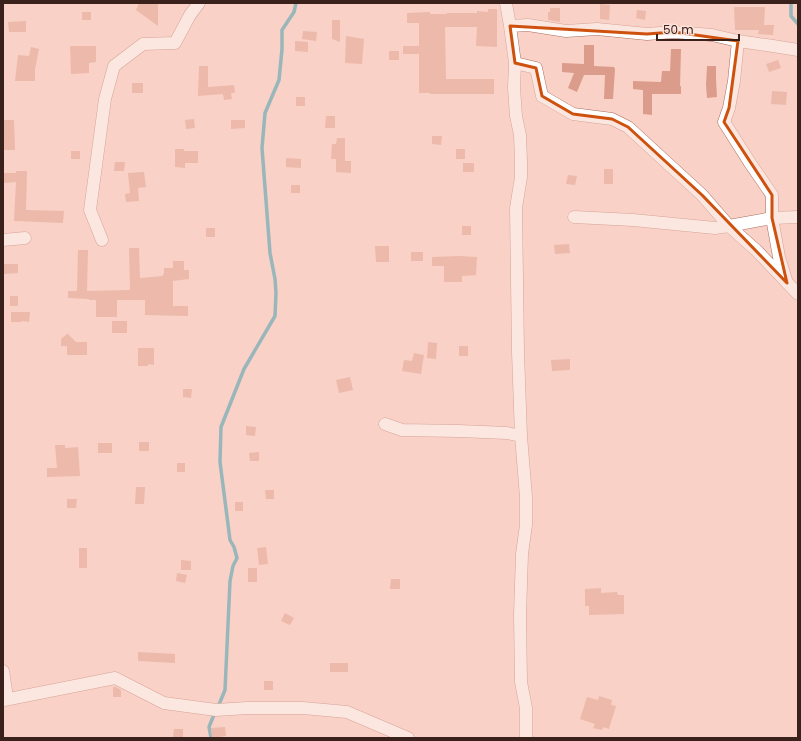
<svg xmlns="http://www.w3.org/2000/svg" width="801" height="741" font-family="Poppins,sans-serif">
<rect width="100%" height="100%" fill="#f9d1c6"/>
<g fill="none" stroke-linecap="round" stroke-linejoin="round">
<path stroke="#2495ac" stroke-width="3.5" d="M791,3v13l7,8
M218,707l7,-17 5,-109 3,-15 4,-8 -3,-11 -4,-7 -10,-78 1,-35 23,-58 31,-53 1,-23 -1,-14 -5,-26 -8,-105 3,-35 14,-33 3,-31v-19l12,-18 2,-9
M211,738l-2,-11 6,-15"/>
</g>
<path fill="#db9c8b" d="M139,3h19v23l-22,-16z
M600,4l10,1 -1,15 -9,-1z
M734,7h31l-1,18h10l-1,10 -15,-1 1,-4h-24z
M550,8h10v14l-12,-2v-8h2z
M488,9h9v38l-21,-1 1,-19h-32l1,52h48v15h-64v-1h-11v-39h-16v-8h16v-23h-12v-10l23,-1v2h17v-1h30v-2l11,1z
M637,10l9,1 -1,9 -9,-2z
M82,12h9v8h-9z
M332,20h8v22l-8,-3z
M26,21v11h-17l-1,-10z
M303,31l14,1 -1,9 -14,-2z
M346,36l18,3 -2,25 -17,-1z
M295,41l13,1v10l-13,-1z
M584,45h10v21l20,1 1,2 -2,30h-9l1,-24h-21l-7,17 -9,-4 6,-15 -12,-1v-9l22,1z
M70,46h26v16l-7,1v10l-18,1z
M31,47l8,2 -4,20v12h-20l3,-26 11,1z
M671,49h10l-1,37h1v8h-29v21l-9,-1v-24l-10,-1v-8l28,1 1,-11h8z
M389,51h10v9h-10z
M778,60l3,8 -12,4 -3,-8z
M199,66h9v21l26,-2 1,8h-4l1,6 -8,1 -1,-6 -25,2z
M707,66h9v13l1,18 -10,1 -1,-13z
M132,83h11v10h-11z
M772,91l15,1 -1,13 -15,-1z
M296,97h9v9h-9z
M326,116h9v12h-10z
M194,119l1,9 -9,1 -1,-9z
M3,120h11l1,30h-12z
M231,120h14v8l-14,1z
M432,136h10l-1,9 -9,-1z
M337,138h8v23h6v12l-15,-1v-13h-5l1,-15h4z
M175,149h9v2h14v12h-13v5l-10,-1z
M456,149h9v10h-9z
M71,151h9v8h-9z
M286,158l15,1v9l-15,-1z
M115,162h10l-1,9h-10z
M463,163h11v9h-11z
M604,169h9v15h-9z
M16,171h11l-1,39 38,1 -1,12 -49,-2 2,-39 -13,1v-10h13z
M144,172l2,15 -8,1 1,13 -13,1 -1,-8 5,-1 -2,-20z
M568,175l9,1 -2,9 -9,-1z
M291,185h9v8h-9z
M462,226h9v9h-9z
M206,228h9v9h-9z
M569,244l1,9 -15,1 -1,-9z
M375,246h14v16h-13z
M129,248h10l1,30 23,-2v-2h1v-6h9v-7h11v9h5v9l-16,2v25h15v10l-43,-1v-15h-28v17h-21v-17h-7v-1l-21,-1v-7h9l1,-41h10l-1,41 43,-1z
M411,252h12v9h-12z
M459,256l18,1 -1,18 -14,1v6h-18v-16h-12v-9z
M3,264h15v9l-14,1z
M10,296h8v10h-8z
M11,312h19l-1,10 -8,-1v1h-10z
M112,321h15v12h-15z
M67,333l9,9h11v13h-20v-9h-6v-7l6,-5z
M428,342l9,1 -1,16 -9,-1z
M459,346h9v10h-9z
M138,348h16v17l-6,-1v2h-10z
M414,353l10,2 -3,19 -19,-3 2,-11 8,1z
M570,359v11l-18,1 -1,-11z
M350,377l3,13 -14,3 -3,-13z
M183,389h9l-1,9 -8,-1z
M246,426l10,1 -1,9 -9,-1z
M139,442h10v9h-10z
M98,443h14v10h-14z
M55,445h10v3l13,-1 2,29 -33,1v-9h10z
M259,452v9h-9l-1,-8z
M177,463h8v9h-8z
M136,487h9l-1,17h-9z
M265,490h9v9h-8z
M67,499h10l-1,9h-9z
M235,502h8v9h-8z
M266,547l2,17 -9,1 -2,-17z
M79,548h8v20h-8z
M181,560l10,1v9h-10z
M248,568h9v14h-9z
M177,573l10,2 -2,8 -9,-2z
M391,579h9v10h-10z
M601,588v5l16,-1 1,3h6v19l-35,1v-9h-4v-17z
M285,613l9,5 -4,7 -9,-4z
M138,652l37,2v9l-37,-2z
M330,663h18v9h-18z
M264,681h9v9h-9z
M113,687h3l5,3v7h-8z
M599,696l13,4 -1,5 5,1 -7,23 -6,-2 -1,3 -9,-2 2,-4 -15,-5 7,-22 11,3z
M225,727l1,9 -14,2 -1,-10z
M174,729h9v9h-10z"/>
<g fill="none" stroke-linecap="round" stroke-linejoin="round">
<g stroke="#a96e5e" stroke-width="13">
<path id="minor" d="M506,3l4,23 5,37 -1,25 2,28 4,19 1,26v16l-5,31 2,144 3,84 5,61v28l-4,29 -2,61 1,67 5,26v30
M510,26l18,-1 38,6 31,-2 50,5 27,-2 38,3 26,6 -4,40 -5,27 -5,14 26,41 22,32v23l7,39 8,26
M738,41l35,5 25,4
M515,63l21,5 6,28 31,18 39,5 16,8 74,68 27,31 28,25 41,43
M574,217l59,3 82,8 14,-2 43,-8 26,-1
M3,240l22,-2
M102,240l-12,-30 15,-111 9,-33 29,-22 32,-1 15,-28 9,-12
M385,424l17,6 57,1 48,2 14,3
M3,671l3,20 -2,9h-1
M4,700l111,-22 49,25 52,7 31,-2h56l44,4 61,26"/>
</g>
<use href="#minor" stroke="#fff" stroke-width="12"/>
</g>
<path d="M0 0H801V741H0ZM510,26l137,8 27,-2 64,9 -9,67 -5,14 48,73v23l15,65 -85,-88 -74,-68 -16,-8 -39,-5 -31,-18 -6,-28 -21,-5z" fill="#f9d1c6" fill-opacity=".55" fill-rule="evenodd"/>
<path fill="none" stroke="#ce510e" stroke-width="3" stroke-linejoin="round" d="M510,26l137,8 27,-2 64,9 -9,67 -5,14 48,73v23l15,65 -85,-88 -74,-68 -16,-8 -39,-5 -31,-18 -6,-28 -21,-5z"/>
<rect width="801" height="741" fill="none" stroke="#3a211b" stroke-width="8"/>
<path d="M657 34v6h82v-6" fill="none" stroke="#3a211b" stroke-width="2"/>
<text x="663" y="34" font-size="12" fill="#3a211b" stroke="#fde2da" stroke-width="3" paint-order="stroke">50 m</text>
</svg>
